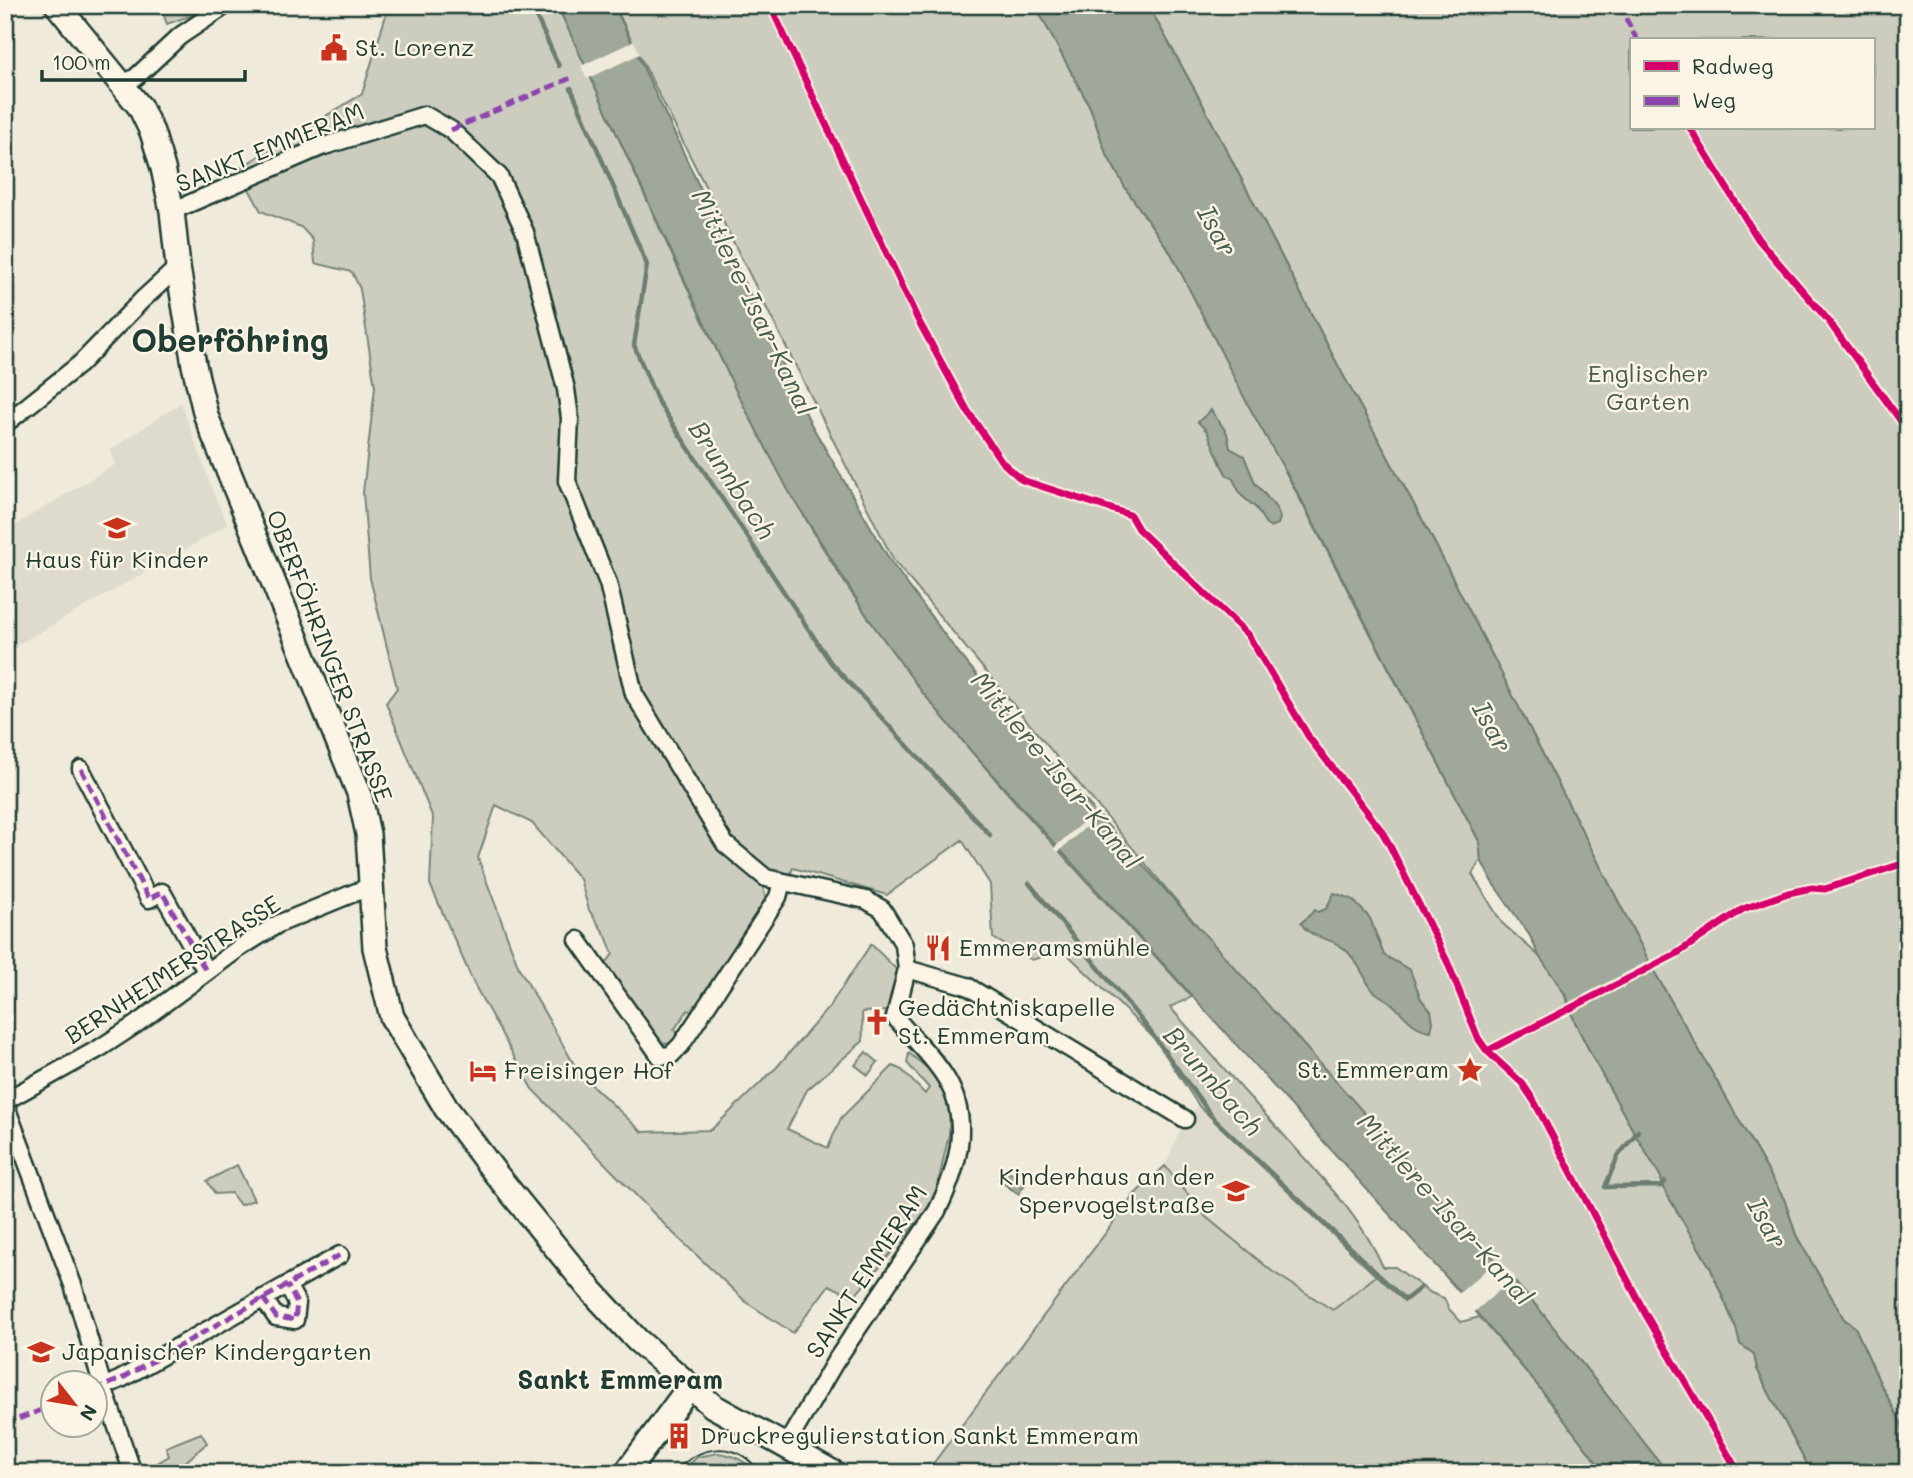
<svg xmlns="http://www.w3.org/2000/svg" width="1913" height="1478" font-family="Mali,sans-serif">
<rect width="100%" height="100%" fill="#efeada"/>
<filter id="ink" filterUnits="userSpaceOnUse"><feTurbulence type="fractalNoise" baseFrequency=".0143" numOctaves="2"/><feDisplacementMap in="SourceGraphic" scale="14" xChannelSelector="R" yChannelSelector="G"/><feConvolveMatrix kernelMatrix="1 2 1 2 8 2 1 2 1" color-interpolation-filters="sRGB"/></filter>
<g filter="url(#ink)">
<path fill="#dedbcc" d="M181,403l34,94 13,28 -223,127v-121l111,-67 -6,-14z
M1199,1106l13,15 164,155 -42,34 -61,-38 -67,-55 -41,-51 20,-47z"/>
<path fill="#cccdbf" stroke="#76857a" stroke-width="2" fill-rule="evenodd" d="M160,5h50l-18,10 -25,9z
M389,5h168c90,188 167,384 277,561 100,159 234,293 358,431l-22,10c40,46 80,91 121,136 34,39 71,75 92,124h12l36,26 13,5 5,11 12,13 19,-5 54,64 71,92h-141l-4,-6 -4,6h-530l208,-278 31,-29 41,51 67,55 60,38 43,-34 -177,-170 -44,-67 -92,-89 -31,10 -39,-22 -3,-54 -28,-44 -75,55 -94,-27 -3,7 -13,-6 -14,17 4,21 -71,107 -8,-4 -14,20 8,5 -13,9 -13,-2 -52,-76 9,-12 -7,-18 -17,-26 -9,-31 -48,-56 -36,-18 -18,53 41,110 60,105 63,59 69,-2 66,-63 52,-60 42,-63 28,28 -12,39 -25,1 1,29 -56,49 -20,39 41,19 13,-30 52,-52 9,4 23,24 4,-6 -22,-25 2,-10 29,24 12,31 -1,26 -15,68 -80,95 -25,-12 -36,48 -47,-31 -76,-72 -138,-141 -58,-105 -44,-100 3,-66 -47,-115 11,-15 -27,-110 -7,-85 12,-106 -15,-98 -8,-17 -37,-9 -2,-23 -12,-13 -40,-16 -23,-42 124,-75z
M614,5h421l55,102 16,46 20,36 46,66 307,586 2,19 -9,14 30,49 37,33 22,30 13,34 20,40 41,74 26,43 1,9 48,81 26,61 4,16 14,10 3,15 10,20 45,84h-144l-129,-164 -272,-299 -373,-449z
M1148,5h760v1431l-28,-53 -25,-55 -11,-9 -48,-84 -11,-34 -131,-230 -225,-439 -87,-159 -140,-270zM1631,40h242v88h-242z
M866,1052l12,10 -10,13 -13,-10z
M237,1165l17,35 -14,5 -9,-12 -16,1 -8,-13z
M201,1433l6,10 -34,30h-13l-4,-9 13,-8 -3,-9z
M718,1453c15,2 28,7 37,20h-74l16,-16z"/>
<path fill="#9fa89a" stroke="#6c7d71" stroke-width="2" d="M557,5h57l197,419 80,138 62,84 58,71 528,592 129,164h-63l-71,-92 -78,-93 -485,-537 -49,-59 -51,-70 -83,-132 -53,-101z
M1035,5h113l54,98 140,270 87,159 225,439 131,230 11,34 48,84 11,8 25,56 28,53v37h-96l-45,-84 -10,-20 -3,-15 -14,-10 -4,-16 -26,-61 -48,-81 -1,-9 -26,-43 -41,-74 -20,-40 -7,-23 -28,-41 -9,-20 -38,-54 -11,-22 -2,-19 -178,-342 -54,-96 -75,-148 -46,-66 -20,-36 -16,-46z
M1211,410l16,23 3,15 14,8 11,27 22,26 3,9 -2,6 -8,3 -4,-3 -10,-16 -15,-13 -8,-16 -7,-5 -5,-10 -14,-33 -9,-9z
M1334,893l18,6 18,19 14,37 26,15 11,29 10,12 2,11 -2,9c-21,-2 -28,-20 -44,-31 -6,-4 -12,-6 -17,-13 -7,-13 -15,-30 -28,-40 -13,-10 -32,-8 -41,-24l14,-13 3,2 8,-3z
M1006,1169l20,14 -8,11 -20,-15z"/>
<path fill="#efeada" d="M634,41l6,13 -53,25 -6,-13z
M1095,806l8,9 -3,2 -2,-1 -40,36 1,2 -7,-8 2,2 41,-37 -2,-2z
M1652,959l6,10 -89,46 -3,-11z
M1499,1259l16,18 -43,37 -15,-19z"/>
<g fill="none" stroke-linecap="round" stroke-linejoin="round">
<path stroke="#6c7d71" stroke-width="4.5" d="M531,5l28,61
M571,88l76,177 -13,80 24,57 173,261 159,172
M1029,883l118,144 67,92 191,181 15,-12
M1638,1131l-20,25 -13,31 57,-1 3,-4"/>
<g stroke="#1f3d34" stroke-width="21">
<path id="street" d="M122,85l14,-8 44,-41 46,-31
M172,211l149,-64 104,-32 26,15 48,46 26,56 41,157 4,29 -3,63 41,102 26,111 91,150 41,34 100,22 16,9 22,36 3,24 -12,48c17,21 39,40 52,63 25,43 10,90 -10,131l-102,151 -50,85
M5,424l75,-60 62,-64 36,-33
M81,769l68,130 13,-7 44,79
M578,940l82,116 11,-1 10,-10 97,-148 4,-15
M907,969l60,17 218,133
M5,1101l95,-53 35,-23 103,-76 40,-25 93,-38
M5,1104l68,181 30,102 30,86
M263,1298l13,19 19,3 2,-17 -10,-18
M103,1387l18,-8 219,-124"/>
</g>
<g stroke="#1f3d34" stroke-width="28">
<path id="secondary" d="M57,5l83,102 12,25 11,36 9,43 6,56 16,98 12,51 153,377 9,41 7,114 17,69 54,91 50,66 93,114 48,52 76,66 121,67
M626,1473l64,-87"/>
</g>
<use href="#street" stroke="#fcf5e5" stroke-width="16"/>
<use href="#secondary" stroke="#fcf5e5" stroke-width="23"/>
<path stroke="#1f3d34" stroke-width="2" d="M674,1473c25,-28 62,-35 86,0"/>
<path stroke="#8e44ad" stroke-width="5" stroke-dasharray="10 5" stroke-linecap="butt" d="M1619,5l18,35
M451,130l122,-53
M81,769l68,130 13,-7 44,79
M263,1298l13,19 19,3 2,-17 -10,-18
M94,1390l27,-11 219,-124
M5,1424l47,-18"/>
<g stroke="#fcf5e5" stroke-width="11">
<path id="cycleway" d="M770,5l147,313 50,92 35,52 20,18 108,35 8,14 110,106 62,104 71,91 8,14 58,117 31,77 9,13 35,32 12,18 112,214 93,158
M1690,128l68,111 69,80 81,112
M1487,1051l189,-97 67,-45 45,-16 24,-5 13,1 83,-27"/>
</g>
<use href="#cycleway" stroke="#d6006c" stroke-width="7"/>
</g>
</g>
<defs>
<g id="civic-bare" transform="scale(2.1)"><path d="M-.6-6.5H3V-4.5H.6V-3L4-1V1h2V6H-6V1h2V-1L-.6-3ZM-1.2 2.5V6h2.4V2.5Z" fill="#c8321e" stroke="#fcf5e5" stroke-width="2.5" paint-order="stroke"/></g>
<g id="school-bare" transform="scale(2.1)"><path d="M0-5L7-2L0 1L-7-2ZM-4 1L0 2.5L4 1V4Q0 6-4 4Z" fill="#c8321e" stroke="#fcf5e5" stroke-width="2.5" paint-order="stroke"/></g>
<g id="restaurant-bare" transform="scale(2.1)"><path d="M-5-6h1v4h1v-4h1v4h1v-4h1v5L-1.5 .5V6h-2V.5L-5-1ZM5-6V6H3V1.5H1.5Q1.5-4 5-6Z" fill="#c8321e" stroke="#fcf5e5" stroke-width="2.5" paint-order="stroke"/></g>
<g id="church-bare" transform="scale(2.1)"><path d="M-1.2-6h2.4v3.5h3.3v2.4h-3.3V6h-2.4V-.1h-3.3v-2.4h3.3Z" fill="#c8321e" stroke="#fcf5e5" stroke-width="2.5" paint-order="stroke"/></g>
<g id="sight-bare" transform="scale(2.1)"><path d="M0-6L1.8-2.2L6-1.7L2.9 1.2L3.7 5.4L0 3.3L-3.7 5.4L-2.9 1.2L-6-1.7L-1.8-2.2Z" fill="#c8321e" stroke="#fcf5e5" stroke-width="2.5" paint-order="stroke"/></g>
<g id="hotel-bare" transform="scale(2.1)"><path d="M-6-4.5h1.5V1H6V5H4.5V3h-9V5H-6ZM-4 0a1.8 1.8 0 1 1 3.6 0ZM.5 0V-2.5h3Q6-2.5 6 0Z" fill="#c8321e" stroke="#fcf5e5" stroke-width="2.5" paint-order="stroke"/></g>
<g id="building-bare" transform="scale(2.1)"><path d="M-4-6H4V6H1V3H-1V6H-4ZM-2.5-4.3h1.7v1.8h-1.7ZM.8-4.3h1.7v1.8H.8ZM-2.5-1h1.7V.8h-1.7ZM.8-1h1.7V.8H.8Z" fill="#c8321e" stroke="#fcf5e5" stroke-width="2.5" paint-order="stroke"/></g>
</defs>
<g fill-rule="evenodd">
<use href="#civic-bare" x="334" y="48"/>
<use href="#school-bare" x="117" y="528"/>
<use href="#restaurant-bare" x="938" y="948"/>
<use href="#church-bare" x="877" y="1022"/>
<use href="#sight-bare" x="1470" y="1070"/>
<use href="#hotel-bare" x="483" y="1071"/>
<use href="#school-bare" x="1236" y="1191"/>
<use href="#school-bare" x="41" y="1352"/>
<use href="#building-bare" x="679" y="1436"/>
</g>
<g text-anchor="middle" stroke-width="5" stroke-linejoin="round" paint-order="stroke">
<g font-size="24" fill="#1f3d34" stroke="#fcf5e5" text-anchor="start">
<text x="355" y="56">St. Lorenz</text>
<text x="117" y="568" text-anchor="middle">Haus für Kinder</text>
<text x="959" y="956">Emmeramsmühle</text>
<text x="898" y="1016">Gedächtniskapelle<tspan x="898" dy="28">St. Emmeram</tspan></text>
<text x="1449" y="1078" text-anchor="end">St. Emmeram</text>
<text x="504" y="1079">Freisinger Hof</text>
<text x="1215" y="1185" text-anchor="end">Kinderhaus an der<tspan x="1215" dy="28">Spervogelstraße</tspan></text>
<text x="62" y="1360">Japanischer Kindergarten</text>
<text x="700" y="1444">Druckregulierstation Sankt Emmeram</text>
</g>
<g font-size="24" fill="#1f3d34" stroke="#fcf5e5">
<text transform="translate(270 148) rotate(-22)" y="8">SANKT EMMERAM</text>
<text transform="translate(329 656) rotate(69)" y="8">OBERFÖHRINGER STRASSE</text>
<text transform="translate(173 970) rotate(-33)" y="8">BERNHEIMERSTRASSE</text>
<text transform="translate(867 1272) rotate(-57)" y="8">SANKT EMMERAM</text>
</g>
<g font-size="24" fill="#425a50" stroke="#fcf5e5">
<text x="1648" y="382">Englischer<tspan x="1648" dy="28">Garten</tspan></text>
</g>
<g font-size="26" font-style="italic" fill="#455d53" stroke="#fcf5e5">
<text transform="translate(1217 231) rotate(61)" y="9">Isar</text>
<text transform="translate(753 302) rotate(64)" y="9">Mittlere-Isar-Kanal</text>
<text transform="translate(732 480) rotate(57)" y="9">Brunnbach</text>
<text transform="translate(1492 727) rotate(61)" y="9">Isar</text>
<text transform="translate(1056 770) rotate(50)" y="9">Mittlere-Isar-Kanal</text>
<text transform="translate(1213 1081) rotate(49)" y="9">Brunnbach</text>
<text transform="translate(1445 1209) rotate(48)" y="9">Mittlere-Isar-Kanal</text>
<text transform="translate(1767 1223) rotate(61)" y="9">Isar</text>
</g>
<g font-size="26" font-weight="bold" fill="#1f3d34" stroke="#fcf5e5">
<text x="620" y="1389">Sankt Emmeram</text>
</g>
<g font-size="32" font-weight="bold" fill="#1f3d34" stroke="#fcf5e5">
<text x="230" y="352">Oberföhring</text>
</g>
</g>
<rect width="1913" height="1478" fill="none" stroke="#fcf5e5" stroke-width="28"/>
<rect x="14" y="14" width="1885" height="1450" fill="none" stroke="#1f3d34" stroke-width="2.5" filter="url(#ink)"/>
<rect x="1630" y="38" width="245" height="91" fill="#fcf5e5" stroke="#a4ab9e" stroke-width="2"/>
<rect x="1644" y="61" width="35" height="10" fill="#d6006c" stroke="#a4ab9e" stroke-width="2"/>
<text x="1692" y="74" font-size="21" fill="#1f3d34">Radweg</text>
<rect x="1644" y="96" width="35" height="10" fill="#8e44ad" stroke="#a4ab9e" stroke-width="2"/>
<text x="1692" y="108" font-size="21" fill="#1f3d34">Weg</text>
<g transform="translate(74 1404) rotate(121)"><circle r="33" fill="#fcf5e5" stroke="#a4ab9e" stroke-width="2"/>
<path d="M0-5L12 26L0 18L-12 26Z" fill="#c8321e"/>
<text y="-10" font-size="19" font-weight="bold" text-anchor="middle" fill="#1f3d34">N</text>
</g>
<path d="M42 70v10h203v-10" fill="none" stroke="#1f3d34" stroke-width="3.5"/>
<text x="52" y="70" font-size="21" fill="#1f3d34" stroke="#fcf5e5" stroke-width="5" paint-order="stroke">100 m</text>
</svg>
